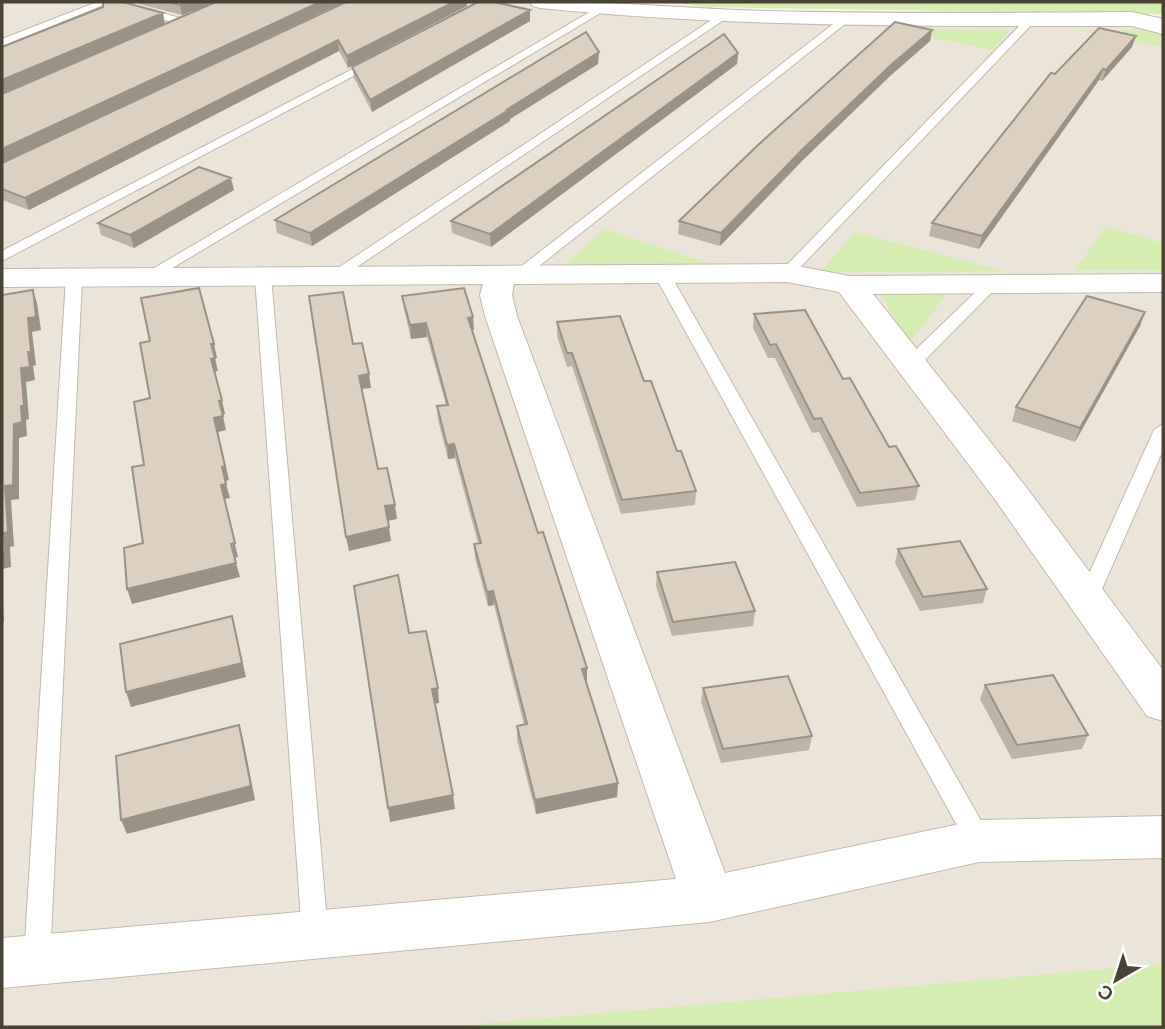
<svg xmlns="http://www.w3.org/2000/svg" width="1165" height="1029" font-family="Barlow,sans-serif">
<rect width="100%" height="100%" fill="#f6f2ea"/>
<path fill="#ebe4d8" d="M2,2h600l78,7 187,7h296v1011h-1161z"/>
<path fill="#d5edb0" d="M670,2h493v12l-460,-7z
M884,28l126,2 -16,20z
M1076,30h83l4,3v14z
M1106,227l57,16v27h-88z
M604,229l137,45 -183,-2z
M855,232l148,39 -182,1z
M958,279l-50,66 -33,-63z
M1163,964v63h-717z"/>
<g fill="none" stroke-linecap="round" stroke-linejoin="round">
<g stroke="#c3b9ac" stroke-width="2">
<path id="service" d="M97,2h14l-109,44v-7z
M140,7l47,13 1,2 -5,3 -47,-13v-4z
M598,7l9,2 -455,271h-10l-3,-3z
M719,15l9,2 -389,262h-10l-3,-3z
M1028,17l9,2 -245,257h-10l-3,-3 3,-3z
M841,18l9,2 -326,258h-10l-3,-3 3,-3z
M372,59l10,2 -380,200v-10z
M662,269l8,5 318,559 3,8 -3,8 -9,3 -9,-3 -316,-575z
M263,272l8,5 57,656 -4,9 -9,3 -9,-3 -4,-9 -47,-656z
M74,273l8,5 -32,681 -4,9 -9,3 -9,-3 -4,-9 42,-681z
M992,279l8,5 -3,3 -79,80h-12l-2,-4 2,-4 81,-78z
M1163,424v26l-65,148 -3,5 -7,2 -7,-2 -3,-5 76,-168z"/>
</g>
<g stroke="#c3b9ac" stroke-width="2">
<path id="minor" d="M529,2c78,-2 157,7 235,9 123,3 245,2 368,1l31,7v15l-31,-8c-198,0 -395,2 -592,-18l-7,-2z
M787,264l62,12 314,-2v18l-290,2 150,189 140,187v51l-16,-5 -151,-215 -157,-209 -52,-10 -273,2 -2,11 5,21 208,557 254,-53 184,-4v42l-184,4 -270,60 -707,66v-50l674,-59 -191,-563 -5,-21 3,-11 -481,3v-18z"/>
</g>
<use href="#service" fill="#fff" fill-rule="evenodd"/>
<use href="#minor" fill="#fff" fill-rule="evenodd"/>
</g>
<path fill="#bdb3a6" d="M139,2h77l-34,13 -43,-11z
M346,2h121v4l-119,62 -9,-17 -310,159 -27,-10v-37z
M530,10v11l-158,91 -18,-34 -2,-11z
M932,30l-2,11 -40,35 -87,84 -83,86 -42,-12 1,-13z
M1132,47l-30,34 -3,-1 -120,169 -50,-13 3,-13 123,-149z
M599,52l-1,12 -88,55v2l-198,125 -35,-13 -2,-13z
M738,53l-1,11 -246,183 -39,-14 -1,-12z
M234,190l-100,58 -33,-13 -3,-12z
M402,296l72,34 -2,1 66,202 49,135v14h-1l32,101 -1,14 -81,17 -19,-74v-14l7,-1 -30,-120 -6,1 -13,-48 -1,-14 4,-1 -23,-85 -7,1 -10,-39 -1,-14 9,-1 -19,-68 -16,2 -7,-30z
M1145,312l-5,14 -65,116 -63,-21 4,-14z
M754,314l89,65 46,68 30,39 -4,14 -58,7 -38,-75 -7,1 -37,-75h-7l-15,-30z
M557,322l87,59 52,110 -1,14 -74,9 -49,-148 -5,1 -10,-31z
M898,549l89,40 -4,14 -63,8 -25,-48z
M657,572l98,39 -2,15 -81,10 -16,-50z
M985,685l103,50 -6,14 -70,10 -32,-60z
M703,688l109,48 -3,14 -88,13 -20,-61z"/>
<path fill="#9a9287" d="M187,2h29l-34,13 -2,-10z
M320,2h24l-342,161v-14z
M454,2h13v4l-119,62 -1,-12z
M530,10v11l-158,91 -2,-12z
M163,13l2,11 -163,69v-13z
M932,30l-2,11 -40,35 -87,84 -83,86 1,-13 83,-85 87,-83z
M1136,36l-4,11 -30,34 4,-11z
M338,40l1,11 -310,159 -4,-12z
M599,52l-1,12 -88,55v2l-198,125 -2,-13z
M738,53l-1,11 -246,183 -1,-13z
M1103,69l-4,11 -120,169 3,-13z
M231,178l3,12 -100,58 -4,-13z
M33,290l4,13 4,27 -9,2 4,33 -3,1 2,14 -9,2 3,37 -3,1 1,16 -8,2v61l-8,1 3,46 -4,1 1,20 -9,2v-15l2,-21 1,-47 9,-62 7,-18v-38l7,-16v-34z
M1145,312l-5,14 -65,116 5,-14z
M473,317l1,13 -5,1 -1,-13z
M426,323l1,14 -16,2 -1,-14z
M211,344h3l3,14h-2l3,13 -4,1 -3,-13z
M369,374l2,14 -10,1 -2,-13z
M222,400l3,14 -3,1 -3,-14z
M223,416l3,14 -8,2 11,48 -3,1 -4,-14 -8,-49z
M454,444l1,14 -7,1 -1,-14z
M226,484l4,14 -6,1 14,58 -3,1 -14,-73z
M395,505l2,14 -10,2 -2,-15z
M389,527l2,14 -42,10 -3,-14z
M236,563l4,14 -108,27 -5,-15z
M2,586l2,35 -2,1z
M493,591l1,14 -6,1 -1,-14z
M232,616l14,61 -115,30 -5,-15z
M587,668v14l-5,1v-14z
M438,688l1,15 -5,1 -2,-15z
M239,725l4,14 12,61 -128,34 -6,-14z
M618,783l-1,14 -81,17 -1,-14z
M453,795l2,14 -65,13 -2,-14z"/>
<path fill="#dcd0c1" stroke="#9a9287" stroke-width="2" d="M103,2h20l40,11 -161,67v-33l101,-40z
M169,2h18l-7,3z
M216,2h104l-318,147v-55z
M346,2h108l-107,54 -9,-16 -313,158 -23,-9v-26z
M478,2h16l36,8 -160,90 -18,-33z
M895,22l37,8 -41,35 -87,83 -83,85 -42,-12 79,-76z
M1099,28l37,8 -30,34 -3,-1 -121,167 -50,-13 119,-150 4,1z
M586,32l13,20 -91,57h2l-200,124 -35,-13z
M724,34l14,19 -248,181 -39,-13z
M199,167l32,11 -101,57 -32,-12z
M199,288l15,56h-3l4,14 -4,1 11,41 -3,1 4,15 -9,2 11,48 -3,1 4,17 -5,1 14,58 -4,1 5,19 -109,26 -3,-41 19,-5 -11,-76 12,-2 -10,-63 16,-4 -10,-55 10,-2 -9,-43z
M464,288l9,29 -5,1 70,215 5,-1 44,136 -5,1 36,114 -83,17 -18,-74 10,-2 -34,-133 -6,1 -13,-48 7,-1 -27,-99 -7,1 -10,-39 11,-1 -22,-82 -16,2 -8,-29z
M33,290l3,27 -8,1 3,34h-3l2,15 -9,1 3,38h-3l1,16 -8,2 -1,61 -8,1 3,46 -4,1 1,20 -3,1v-259z
M343,292l10,52 9,-1 7,31 -10,2 19,93 9,-1 8,37 -10,1 4,21 -43,10 -37,-241z
M1087,296l58,16 -65,116 -64,-21z
M805,310l38,69 7,-1 39,69 7,-1 23,40 -59,7 -39,-75 -7,1 -38,-75 -6,1 -16,-31z
M620,316l24,65h7l26,70h4l15,40 -74,9 -50,-147h-5l-10,-31z
M960,541l27,48 -64,8 -25,-48z
M735,562l20,49 -82,11 -16,-50z
M398,575l11,58 17,-2 12,57 -6,1 21,106 -65,13 -34,-222z
M232,616l10,47 -116,29 -6,-48z
M1053,675l35,60 -71,10 -32,-60z
M788,676l24,60 -89,13 -20,-61z
M239,725l12,61 -130,34 -5,-64z"/>
<rect width="1165" height="1029" fill="none" stroke="#4b4237" stroke-width="7"/>
<g transform="translate(1116 980) rotate(219)" stroke="#ffffff" stroke-width="5" paint-order="stroke">
<path d="M0-5L12 26L0 18L-12 26Z" fill="#4b4237"/>
<text y="-10" font-size="19" font-weight="bold" text-anchor="middle" fill="#4b4237">С</text>
</g>
</svg>
